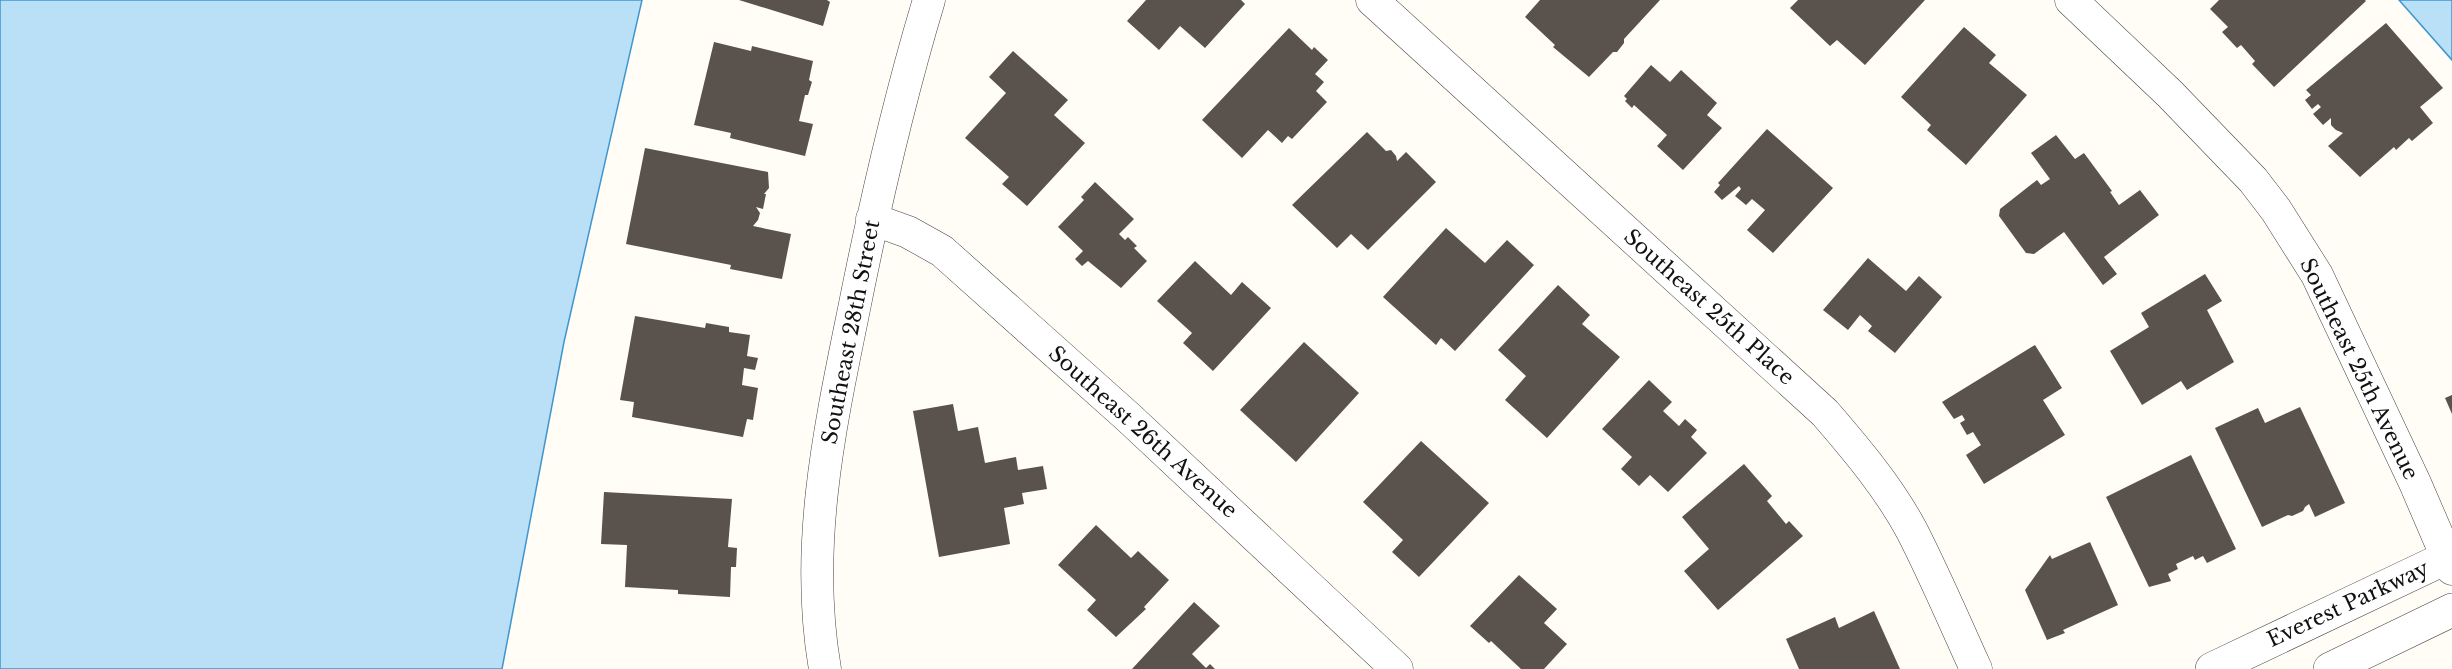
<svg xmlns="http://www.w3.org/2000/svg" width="2452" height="669" font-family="'Libre Baskerville',serif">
<rect width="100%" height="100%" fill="#fffdf5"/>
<path fill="#b9e0f7" stroke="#3f96cf" stroke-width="1.5" d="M0,0h642l-78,342 -62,327h-502z
M2399,0h53v60z"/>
<path fill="#5a524d" d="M739,0h88l3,2 -7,24z
M1146,0h95l4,4 -40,44 -25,-22 -21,24 -32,-29z
M1540,0h120l-36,39v4l-7,9h-4l-24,25 -36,-30 2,-2 -30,-28z
M1798,0h127l-60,65 -28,-25 -7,6 -40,-38z
M2219,0h146l1,1 -92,86 -22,-23 3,-3 -14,-16 -4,3 -15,-16 6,-5 -18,-18z
M2386,23l57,65 -23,19 13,16 -21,18 -3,-3 -13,12 -2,-3 -34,30 -32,-31 15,-13 -7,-3 -5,-5v-7l-8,7 -10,-11 8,-7 -3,-3 -6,5 -7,-9 6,-5 -5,-5z
M1964,27l32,28 -7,8 38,32 -61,70 -39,-35 4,-5 -30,-28z
M1289,28l23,22 2,-3 14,13 -13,14 9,8 -8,9 11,11 -35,37 -4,-3 -6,7 -14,-13 -26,28 -40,-38z
M714,42l37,9 1,-5 61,15 -4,19 3,2 -4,13h-3l-6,26 14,3 -8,32 -75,-18 1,-5 -37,-8z
M1013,51l55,49 -14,15 31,28 -58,63 -25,-22 7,-7 -44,-39 41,-45 -17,-16z
M1651,65l19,17 11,-12 36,33 -10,12 15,13 -39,42 -26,-24 10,-11 -33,-30 -2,3 -7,-7 2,-2 -3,-3z
M1767,129l66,59 -60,65 -26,-23 18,-20 -13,-11 -6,6 -11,-9 6,-7 -2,-3 -17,14 -8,-8 6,-7 -2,-2z
M1367,132l19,19 5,-1 5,6 1,5 9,-9 30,30 -68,68 -17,-16 -14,14 -45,-43z
M2056,135l19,24 9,-6 28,38 -2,1 9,13 21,-15 19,25 -55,42 13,17 -14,11 -39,-53 -30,22 -8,-1 -27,-37 1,-7 37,-29 4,5 9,-6 -19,-26z
M645,148l123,24 1,16 -5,6h2l-3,15 -7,-2 4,6 -2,7 -5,6 38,8 -9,45 -52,-10 1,-4 -105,-21z
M1095,182l39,37 -15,15 6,6 3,-3 9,9 -3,2 13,13 -26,27 -33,-27 -6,5 -7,-7 8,-8 -25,-24 26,-27 -3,-3z
M1446,228l39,35 22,-23 27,25 -79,86 -14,-13 -5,7 -53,-48z
M1868,258l38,33 13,-15 23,21 -47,56 -27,-22 4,-5 -12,-11 -12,15 -25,-20z
M1195,261l36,34 11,-13 29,26 -58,63 -30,-28 9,-10 -35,-32z
M2205,274l17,27 -15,9 27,52 -47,28 -6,-9 -39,24 -32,-54 39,-24 -8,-14z
M1558,285l32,30 -8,9 38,33 -73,81 -42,-38 21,-24 -28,-26z
M635,316l70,12 1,-5 23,4v5l21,3 -3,21 11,2 -3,12 -11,-2 -2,17 16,3 -5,32 -6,-1 -4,18 -111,-20 2,-15 -14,-2z
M1304,342l55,51 -63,69 -56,-52z
M2035,345l27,43 -19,12 22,35 -81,49 -18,-29 15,-10 -8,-13 -6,3 -7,-12 5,-3 -3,-5 -8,4 -12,-17z
M1649,380l23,22 -9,9 16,15 6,-7 12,11 -6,7 16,16 -39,39 -18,-17 -11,11 -18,-17 11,-12 -30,-28z
M2452,395v19l-7,-16z
M953,404l5,27 20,-4 7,36 31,-6 2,13 25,-4 4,23 -25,4 2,11 -20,4 6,36 -71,13 -26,-146z
M2300,407l45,96 -30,14 -6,-13 -4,3 -2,4 -11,5 -4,-1 -26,12 -47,-99 43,-20 7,15z
M1421,441l68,62 -70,74 -27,-25 11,-12 -40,-38z
M2191,455l45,94 -29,14 -4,-7 -8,4 -2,-4 -17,8 2,5 -10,5 3,7 -22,6 -43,-90z
M1744,464l28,32 -5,5 19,23 3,-3 14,15 -85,74 -34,-39 25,-22 -27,-32z
M604,492l128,7 -4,48 9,1 -1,19h-5l-1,30 -52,-3v-4l-53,-3 2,-42 -26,-1z
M1096,525l35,33 7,-7 31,29 -25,27 2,2 -30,28 -29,-27 9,-10 -38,-35z
M2090,542l28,63 -55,25 2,3 -18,7 -22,-50 25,-35 2,4z
M1519,575l38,34 -13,14 23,21 -23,25h-23l-30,-28 -2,2 -19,-17z
M1194,602l26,24 -28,28 14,14 4,-4 5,5h-83z
M1874,611l26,58h-101l-13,-30 49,-22 4,11z"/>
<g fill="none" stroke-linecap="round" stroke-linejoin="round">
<g stroke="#444" stroke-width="33">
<path id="minor" d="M1372,0l453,413c32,37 64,75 87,118 23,45 43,92 64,138
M2071,0l99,94 83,86 23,30 41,65 98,208 37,86
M872,219l36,13 34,19 186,166 269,252
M825,669c-21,-120 4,-238 28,-355 21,-106 45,-211 76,-314"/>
</g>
<g stroke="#444" stroke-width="34">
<path id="tertiary" d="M2212,669l240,-114
M2330,669l122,-59"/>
</g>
<use href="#minor" stroke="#fff" stroke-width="32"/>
<use href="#tertiary" stroke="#fff" stroke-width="33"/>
</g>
<g text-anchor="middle" stroke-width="6" stroke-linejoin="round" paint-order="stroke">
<g font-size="21" fill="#111" stroke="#fff">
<text transform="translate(1709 307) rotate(42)" y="7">Southeast 25th Place</text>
<text transform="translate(851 332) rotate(-79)" y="7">Southeast 28th Street</text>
<text transform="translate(2359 369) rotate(64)" y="7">Southeast 25th Avenue</text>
<text transform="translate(1143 432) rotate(42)" y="7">Southeast 26th Avenue</text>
<text transform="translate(2348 604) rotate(-25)" y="7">Everest Parkway</text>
</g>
</g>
</svg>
